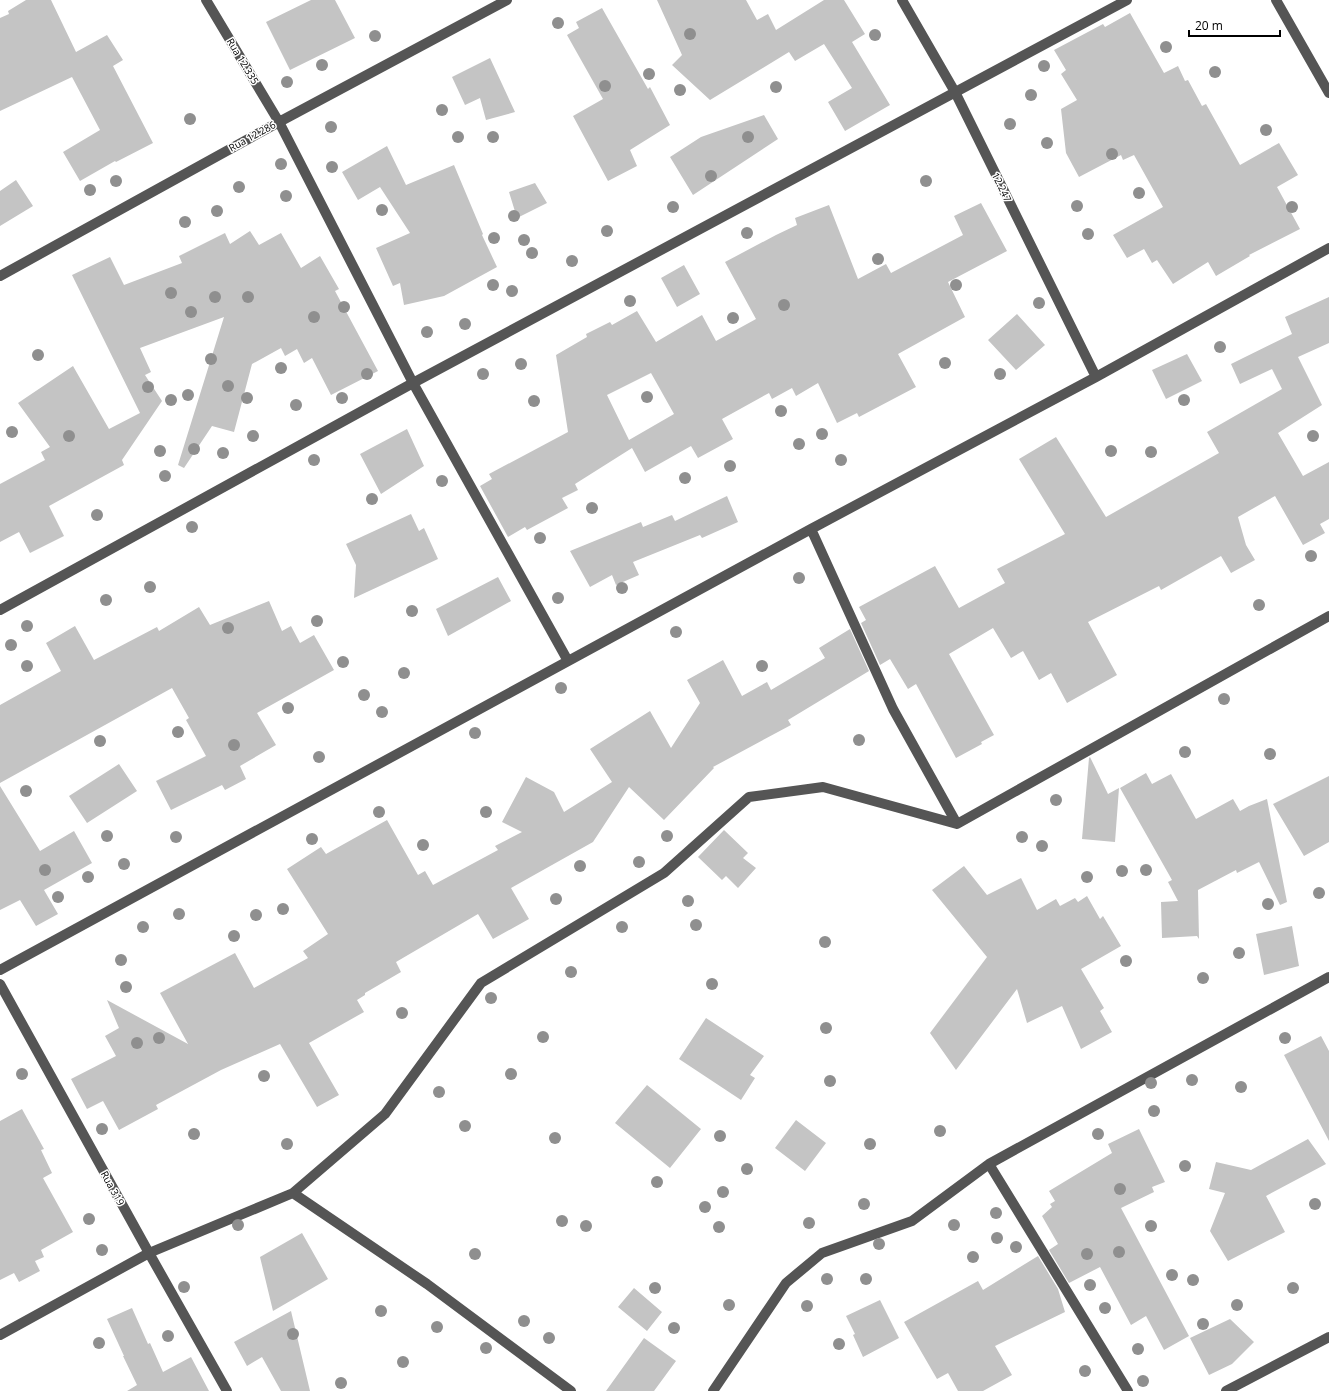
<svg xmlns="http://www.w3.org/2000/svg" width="1329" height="1391" font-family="'Open Sans',sans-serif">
<rect width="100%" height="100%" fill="#fff"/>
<path fill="#c4c4c4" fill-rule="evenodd" d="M26,0h25l25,52 31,-17 16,25 -10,6 40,77 -37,19 -1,-1 -35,20 -17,-29 37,-22 -28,-53 -72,34v-93l9,-4 -1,-3z
M311,0h24l20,38 -65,32 -24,-48z
M657,0h89l11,20 11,-6 8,16 48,-30h20l21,34 -13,8 38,63 -45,26 -17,-29 24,-14 -28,-44 -29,17 -6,-9 -79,48 -38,-35 10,-10z
M602,8l46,81 2,-2 20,38 -40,25 7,16 -29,15 -35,-65 30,-17 -36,-64 12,-7 -3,-6z
M1130,13l34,60 14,-7 7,15 3,-1 14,26 4,-2 34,61 39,-22 19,32 -21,12 23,42 -51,26 1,1 -34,20 -8,-14 -35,22 -16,-24 -5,3 -8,-14 -17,9 -14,-23 50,-28 -29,-52 -11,5 -2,-5 -42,22 -13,-24 -5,-44 16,-9 -16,-26 5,-4 -12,-20 49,-26 2,3z
M490,58l25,54 -29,8 -6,-22 -15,7 -13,-28z
M764,115l14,24 -85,56 -23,-38 31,-20z
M387,146l19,39 48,-20 29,69 -1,1 15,32 -53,29 -40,9 -4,-22 -7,3 -17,-38 34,-15 -30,-46 -22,13 -16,-28z
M16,180l17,26 -33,20v-35z
M535,183l12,20 -30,15 -8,-26z
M981,203l26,48 -59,31 17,35 -67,37 18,33 -57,30 -2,-4 -20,10 -19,-40 -22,13 -4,-8 -20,11 -3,-6 -47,26 11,20 -35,19 -7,-12 -46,26 -13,-24 -57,36 3,6 -16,8 6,10 -41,22 -2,-3 -17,10 -28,-51 12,-7 -3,-5 79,-42 -12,-77 31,-18 -1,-3 24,-12 2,3 25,-14 19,31 46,-27 14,26 40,-22 -31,-57 51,-27 21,-10 -2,-7 34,-13 29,74 28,-15 5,9 72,-38 -9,-19zM651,373l23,41 -45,26 -22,-45z
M250,231l9,14 22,-12 20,35 19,-12 19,33 -4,2 43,80 -47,24 -19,-37 -8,5 -7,-14 -12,7 -4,-8 -29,16 -18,68 -22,-6 -28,42 -6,-3 46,-148 -84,31 11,24 -6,3 17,26 -40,59 2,5 -75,41 15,30 -34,17 -11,-21 -19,10v-58l45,-24 -4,-8 9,-5 -32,-44 55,-37 36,63 31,-16 -68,-138 38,-18 14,28 58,-22 -3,-7 46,-23 5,11z
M684,265l16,29 -23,13 -16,-29z
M1329,297v46l-31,14 24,48 -44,28 25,43 26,-14v57l-9,5 5,9 -22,12 -28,-49 -37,21 8,28 9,15 -24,13 -10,-17 -60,34 -2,-4 -71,36 29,53 -50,28 -16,-30 -12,7 -16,-29 -12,7 -18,-30 -44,26 45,81 -13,7 1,2 -26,14 -40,-74 -8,5 -18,-30 -10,6 -19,-42 5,-3 -7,-13 76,-41 24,42 46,-25 -8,-14 68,-35 -46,-75 37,-22 50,80 113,-64 -12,-21 75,-43 -10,-20 -32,15 -9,-20 61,-30 -7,-17z
M1017,314l28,31 -29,25 -28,-30z
M1187,354l15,27 -36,18 -14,-29z
M407,429l17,37 -43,28 -21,-40z
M727,496l11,26 -36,16 -2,-3 -67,27 6,13 -23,10 -4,-10 -22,12 -20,-36 71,-29 2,5 29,-12 3,6z
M411,514l8,17 5,-3 14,31 -84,39 2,-33 -10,-21z
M498,577l13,24 -63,35 -12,-27z
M269,601l13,30 9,-5 9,17 14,-8 20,35 -77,43 19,32 -36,21 6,13 -21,11 -3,-5 -51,25 -15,-29 50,-25 -20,-36 3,-2 -17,-30 -172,95v-78l61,-34 -15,-28 29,-17 19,34 63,-33 2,4 40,-24 11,18z
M850,629l19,42 -81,49 3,5 -78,42 1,1 -50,52 -35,-33 -36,55 -82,46 18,31 -36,20 -15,-25 -82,48 5,10 -36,21v2l-8,5 7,12 -55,31 30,52 -22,12 -37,-63 -59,26 -65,35 2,4 -39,21 -16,-29 -16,8 -16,-30 45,-23 -11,-20 14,-8 -12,-28 81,44 -28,-51 75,-40 19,35 54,-30 -5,-7 25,-17 -41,-65 34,-22 5,7 61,-34 31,55 7,-4 8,14 65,-35 -3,-4 27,-14 -20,-10 24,-45 28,15 10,20 48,-30 -22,-33 60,-38 21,37 29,-45 -13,-23 36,-20 19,36 25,-14 4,8 54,-32 -6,-10z
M1090,757l18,37 11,-6 -4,54 -33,-3 7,-81z
M119,764l18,27 -50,32 -18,-27z
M1146,773l6,11 19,-10 25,45 37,-20 7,12 9,-5 18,-7 20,103 -7,3 -21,-43 -22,11 -1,-3 -38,20 1,49 -2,-3 -35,2 -1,-36 17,-1 -10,-19 4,-2 -52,-92z
M1329,776v66l-25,14 -31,-52z
M0,786l40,65 34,-20 18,32 -48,27 14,24 -22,12 -16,-26 -20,10z
M724,830l24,23 -5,5 13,10 -18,20 -12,-12 -4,4 -24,-23z
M964,866l23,29 34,-17 16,32 19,-11 4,7 15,-8 3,4 9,-6 13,23 3,-3 18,30 -40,23 23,39 -4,3 12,21 -31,17 -19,-43 -35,17 -10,-34 -61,81 -26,-37 57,-76 -55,-67z
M1292,926l7,40 -35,9 -8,-41z
M706,1018l58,38 -14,19 5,3 -14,22 -62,-41z
M1321,1036l8,15v90l-45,-86z
M647,1085l54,44 -31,39 -55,-45z
M22,1109l22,40 -3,1 11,23 -9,5 30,54 -32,18 3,7 -9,4 5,10 -21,11 -5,-9 -14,7v-159z
M796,1120l30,23 -21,28 -30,-23z
M1139,1129l26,53 -13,5 2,5 -33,16 68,128 -25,14 -18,-34 -15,9 -31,-58 -31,16 -20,-33 9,-6 -16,-28 10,-9 -2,-3 5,-3 -6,-10 63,-38 -4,-9z
M1308,1139l18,25 -60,32 19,36 -57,29 -18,-30 15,-38 -16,-4 7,-27 35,8z
M302,1233l26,46 -55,32 -13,-54z
M1038,1256l20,33 7,23 -70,34 17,29 -29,16h-25l-10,-18 -11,6 -33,-57 74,-41 5,9z
M634,1288l28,24 -15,19 -29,-24z
M880,1300l19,38 -36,19 -10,-22 2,-1 -9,-18z
M132,1308l16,36 2,-1 13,29 28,-15 18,34h-82l10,-6 -14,-29h1l-17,-37z
M291,1311l19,80h-29l-19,-34 -15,9 -13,-24z
M1230,1319l24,23 -22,22 -23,11 -19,-37z
M644,1338l32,23 -22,30h-48z"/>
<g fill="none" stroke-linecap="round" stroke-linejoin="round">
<path stroke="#555" stroke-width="10" d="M206,0l73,122 134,261 155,278
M902,0l53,92 141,285
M1276,0l53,93
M0,276l279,-154 228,-122
M811,529l82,180 64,115
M0,610l413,-227 714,-383
M0,970l811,-441 285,-152 233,-129
M0,984l149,269 78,138
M989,1164l139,227
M293,1193l134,91 144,107
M0,1335l149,-82 144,-60 92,-79 96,-131 183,-110 85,-76 74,-10 134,37 372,-208
M713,1391l73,-108 36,-30 90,-32 77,-57 340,-187
M1226,1391l103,-54"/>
</g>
<g fill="#8f8f8f">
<circle cx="558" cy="23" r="6"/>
<circle cx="690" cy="34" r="6"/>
<circle cx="875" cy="35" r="6"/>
<circle cx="375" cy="36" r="6"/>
<circle cx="1166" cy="47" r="6"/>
<circle cx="322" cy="65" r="6"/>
<circle cx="1044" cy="66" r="6"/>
<circle cx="1215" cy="72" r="6"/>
<circle cx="649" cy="74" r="6"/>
<circle cx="287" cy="82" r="6"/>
<circle cx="605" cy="86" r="6"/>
<circle cx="776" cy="87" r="6"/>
<circle cx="680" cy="90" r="6"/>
<circle cx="1031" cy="95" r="6"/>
<circle cx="442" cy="110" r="6"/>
<circle cx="190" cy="119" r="6"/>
<circle cx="1010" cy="124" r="6"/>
<circle cx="331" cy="127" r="6"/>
<circle cx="1266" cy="130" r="6"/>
<circle cx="458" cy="137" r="6"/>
<circle cx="493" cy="137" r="6"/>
<circle cx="748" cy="137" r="6"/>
<circle cx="1047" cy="143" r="6"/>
<circle cx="1112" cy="154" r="6"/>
<circle cx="281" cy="164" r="6"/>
<circle cx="332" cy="167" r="6"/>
<circle cx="711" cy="176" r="6"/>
<circle cx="116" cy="181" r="6"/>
<circle cx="926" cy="181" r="6"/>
<circle cx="239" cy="187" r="6"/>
<circle cx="90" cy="190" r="6"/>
<circle cx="1139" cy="193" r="6"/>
<circle cx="286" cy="196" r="6"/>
<circle cx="1077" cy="206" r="6"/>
<circle cx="673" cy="207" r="6"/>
<circle cx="1292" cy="207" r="6"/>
<circle cx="382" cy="210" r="6"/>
<circle cx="217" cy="211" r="6"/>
<circle cx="514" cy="216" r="6"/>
<circle cx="185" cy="222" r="6"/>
<circle cx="607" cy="231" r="6"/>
<circle cx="747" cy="233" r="6"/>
<circle cx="1088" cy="234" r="6"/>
<circle cx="494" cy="238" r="6"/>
<circle cx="524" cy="240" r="6"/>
<circle cx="532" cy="253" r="6"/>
<circle cx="878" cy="259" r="6"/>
<circle cx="572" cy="261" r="6"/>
<circle cx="493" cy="285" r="6"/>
<circle cx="956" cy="285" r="6"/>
<circle cx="512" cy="291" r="6"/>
<circle cx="171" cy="293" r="6"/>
<circle cx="215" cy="297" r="6"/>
<circle cx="248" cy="297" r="6"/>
<circle cx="630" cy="301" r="6"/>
<circle cx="1039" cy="303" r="6"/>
<circle cx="784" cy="305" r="6"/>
<circle cx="344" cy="307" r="6"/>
<circle cx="191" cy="312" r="6"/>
<circle cx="314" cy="317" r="6"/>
<circle cx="733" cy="318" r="6"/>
<circle cx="465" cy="324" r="6"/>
<circle cx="427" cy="332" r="6"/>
<circle cx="1220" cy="347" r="6"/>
<circle cx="38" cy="355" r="6"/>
<circle cx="211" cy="359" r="6"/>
<circle cx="945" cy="363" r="6"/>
<circle cx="521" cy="364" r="6"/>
<circle cx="281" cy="368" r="6"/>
<circle cx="367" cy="374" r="6"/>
<circle cx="483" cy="374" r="6"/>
<circle cx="1000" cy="374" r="6"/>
<circle cx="228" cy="386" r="6"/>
<circle cx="148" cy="387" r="6"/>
<circle cx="188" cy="395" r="6"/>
<circle cx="647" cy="397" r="6"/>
<circle cx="247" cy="398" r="6"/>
<circle cx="342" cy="398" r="6"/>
<circle cx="171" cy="400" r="6"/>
<circle cx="1184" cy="400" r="6"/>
<circle cx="534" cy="401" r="6"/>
<circle cx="296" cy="405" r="6"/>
<circle cx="781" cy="411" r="6"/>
<circle cx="12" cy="432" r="6"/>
<circle cx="822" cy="434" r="6"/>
<circle cx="69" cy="436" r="6"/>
<circle cx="253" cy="436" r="6"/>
<circle cx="1313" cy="436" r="6"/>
<circle cx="799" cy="444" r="6"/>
<circle cx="194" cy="449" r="6"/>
<circle cx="160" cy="451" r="6"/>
<circle cx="1111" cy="451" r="6"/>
<circle cx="1151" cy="452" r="6"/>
<circle cx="223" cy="453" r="6"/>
<circle cx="314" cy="460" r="6"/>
<circle cx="841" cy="460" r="6"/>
<circle cx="730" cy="466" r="6"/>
<circle cx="165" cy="476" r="6"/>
<circle cx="685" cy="478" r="6"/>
<circle cx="442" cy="481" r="6"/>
<circle cx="372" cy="499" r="6"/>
<circle cx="592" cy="508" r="6"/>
<circle cx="97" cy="515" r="6"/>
<circle cx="192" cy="527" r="6"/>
<circle cx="540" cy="538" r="6"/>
<circle cx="1311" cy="556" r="6"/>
<circle cx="799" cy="578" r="6"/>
<circle cx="150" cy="587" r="6"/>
<circle cx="622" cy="588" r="6"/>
<circle cx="558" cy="598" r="6"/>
<circle cx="106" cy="600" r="6"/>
<circle cx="1259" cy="605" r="6"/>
<circle cx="412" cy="611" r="6"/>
<circle cx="317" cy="621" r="6"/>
<circle cx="27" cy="626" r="6"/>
<circle cx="228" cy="628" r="6"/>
<circle cx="676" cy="632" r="6"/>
<circle cx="11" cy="645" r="6"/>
<circle cx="343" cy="662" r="6"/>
<circle cx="27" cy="666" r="6"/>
<circle cx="762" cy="666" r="6"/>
<circle cx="404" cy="673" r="6"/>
<circle cx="561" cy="688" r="6"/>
<circle cx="364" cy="695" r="6"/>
<circle cx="1224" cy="699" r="6"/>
<circle cx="288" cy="708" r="6"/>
<circle cx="382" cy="712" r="6"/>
<circle cx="178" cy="732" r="6"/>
<circle cx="475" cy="733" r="6"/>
<circle cx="859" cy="740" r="6"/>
<circle cx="100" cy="741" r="6"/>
<circle cx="234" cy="745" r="6"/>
<circle cx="1185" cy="752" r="6"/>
<circle cx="1270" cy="754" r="6"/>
<circle cx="319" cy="757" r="6"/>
<circle cx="26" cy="791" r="6"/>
<circle cx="1056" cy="800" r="6"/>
<circle cx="379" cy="812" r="6"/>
<circle cx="486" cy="812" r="6"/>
<circle cx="107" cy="836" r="6"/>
<circle cx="667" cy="836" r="6"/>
<circle cx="176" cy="837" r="6"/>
<circle cx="1022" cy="837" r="6"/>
<circle cx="312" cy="839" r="6"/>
<circle cx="423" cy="845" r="6"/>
<circle cx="1042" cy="846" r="6"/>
<circle cx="639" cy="862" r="6"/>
<circle cx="124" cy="864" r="6"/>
<circle cx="580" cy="866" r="6"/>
<circle cx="45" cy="870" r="6"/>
<circle cx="1146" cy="870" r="6"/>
<circle cx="1122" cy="871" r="6"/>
<circle cx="88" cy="877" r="6"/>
<circle cx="1087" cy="877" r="6"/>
<circle cx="1319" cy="893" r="6"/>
<circle cx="58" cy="897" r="6"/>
<circle cx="556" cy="899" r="6"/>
<circle cx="688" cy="901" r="6"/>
<circle cx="1268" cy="904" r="6"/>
<circle cx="283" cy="909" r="6"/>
<circle cx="179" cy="914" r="6"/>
<circle cx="256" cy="915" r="6"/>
<circle cx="696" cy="925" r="6"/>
<circle cx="143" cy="927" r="6"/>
<circle cx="622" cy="927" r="6"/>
<circle cx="234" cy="936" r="6"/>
<circle cx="825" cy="942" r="6"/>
<circle cx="1239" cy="953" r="6"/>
<circle cx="121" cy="960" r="6"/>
<circle cx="1126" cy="961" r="6"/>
<circle cx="571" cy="972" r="6"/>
<circle cx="1203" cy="978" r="6"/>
<circle cx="712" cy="984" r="6"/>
<circle cx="126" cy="987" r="6"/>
<circle cx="491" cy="998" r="6"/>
<circle cx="402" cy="1013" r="6"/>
<circle cx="826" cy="1028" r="6"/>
<circle cx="543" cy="1037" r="6"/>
<circle cx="159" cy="1038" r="6"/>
<circle cx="1285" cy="1038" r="6"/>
<circle cx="137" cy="1043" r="6"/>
<circle cx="22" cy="1074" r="6"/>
<circle cx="511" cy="1074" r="6"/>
<circle cx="264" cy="1076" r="6"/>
<circle cx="1192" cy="1080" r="6"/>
<circle cx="830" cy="1081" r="6"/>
<circle cx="1151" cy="1083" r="6"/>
<circle cx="1241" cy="1087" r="6"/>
<circle cx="439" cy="1092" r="6"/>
<circle cx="1154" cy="1111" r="6"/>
<circle cx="465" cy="1126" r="6"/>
<circle cx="102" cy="1129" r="6"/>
<circle cx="940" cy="1131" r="6"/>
<circle cx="194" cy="1134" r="6"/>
<circle cx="1098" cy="1134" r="6"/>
<circle cx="720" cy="1136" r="6"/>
<circle cx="555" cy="1138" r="6"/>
<circle cx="287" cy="1144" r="6"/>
<circle cx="870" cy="1144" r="6"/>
<circle cx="1185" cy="1166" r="6"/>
<circle cx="747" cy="1169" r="6"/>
<circle cx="657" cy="1182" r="6"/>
<circle cx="1120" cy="1189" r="6"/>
<circle cx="723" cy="1192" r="6"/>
<circle cx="864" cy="1204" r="6"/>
<circle cx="1315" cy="1204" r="6"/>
<circle cx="705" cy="1207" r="6"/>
<circle cx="996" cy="1213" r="6"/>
<circle cx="89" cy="1219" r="6"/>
<circle cx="562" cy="1221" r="6"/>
<circle cx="809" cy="1223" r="6"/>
<circle cx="238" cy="1225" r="6"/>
<circle cx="954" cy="1225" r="6"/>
<circle cx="586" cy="1226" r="6"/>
<circle cx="1151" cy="1226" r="6"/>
<circle cx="719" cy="1227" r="6"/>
<circle cx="997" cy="1238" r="6"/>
<circle cx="879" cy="1244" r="6"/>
<circle cx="1016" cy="1247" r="6"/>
<circle cx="102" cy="1250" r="6"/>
<circle cx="1119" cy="1252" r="6"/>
<circle cx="475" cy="1254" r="6"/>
<circle cx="1087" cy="1254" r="6"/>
<circle cx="973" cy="1257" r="6"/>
<circle cx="1172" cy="1275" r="6"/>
<circle cx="827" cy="1279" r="6"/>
<circle cx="866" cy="1279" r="6"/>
<circle cx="1193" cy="1280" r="6"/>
<circle cx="1090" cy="1285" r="6"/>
<circle cx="184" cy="1287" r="6"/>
<circle cx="655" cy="1288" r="6"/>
<circle cx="1293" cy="1288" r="6"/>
<circle cx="729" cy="1305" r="6"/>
<circle cx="1237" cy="1305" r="6"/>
<circle cx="807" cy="1306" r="6"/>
<circle cx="1105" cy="1308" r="6"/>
<circle cx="381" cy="1311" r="6"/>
<circle cx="524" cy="1321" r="6"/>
<circle cx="1203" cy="1324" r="6"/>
<circle cx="437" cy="1327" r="6"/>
<circle cx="674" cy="1328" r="6"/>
<circle cx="293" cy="1334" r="6"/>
<circle cx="168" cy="1336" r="6"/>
<circle cx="549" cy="1338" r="6"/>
<circle cx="99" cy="1343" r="6"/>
<circle cx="839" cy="1344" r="6"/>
<circle cx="486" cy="1348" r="6"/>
<circle cx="1138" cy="1349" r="6"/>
<circle cx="403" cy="1362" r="6"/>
<circle cx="1085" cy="1371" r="6"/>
<circle cx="1143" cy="1381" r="6"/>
<circle cx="341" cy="1383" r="6"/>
</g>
<g text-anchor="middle" stroke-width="3" stroke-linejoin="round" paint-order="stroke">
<g font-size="10" fill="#000" stroke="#fff">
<text transform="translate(243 61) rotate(59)" y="4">Rua 12.335</text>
<text transform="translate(252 136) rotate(-29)" y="4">Rua 12.286</text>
<text transform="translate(1002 187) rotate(64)" y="4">12.247</text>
<text transform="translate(113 1188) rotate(61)" y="4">Rua 319</text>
</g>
</g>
<path d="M1189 30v6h91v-6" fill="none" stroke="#000000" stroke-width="2"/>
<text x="1195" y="30" font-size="12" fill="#000000" stroke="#ffffff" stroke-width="3" paint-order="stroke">20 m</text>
</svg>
